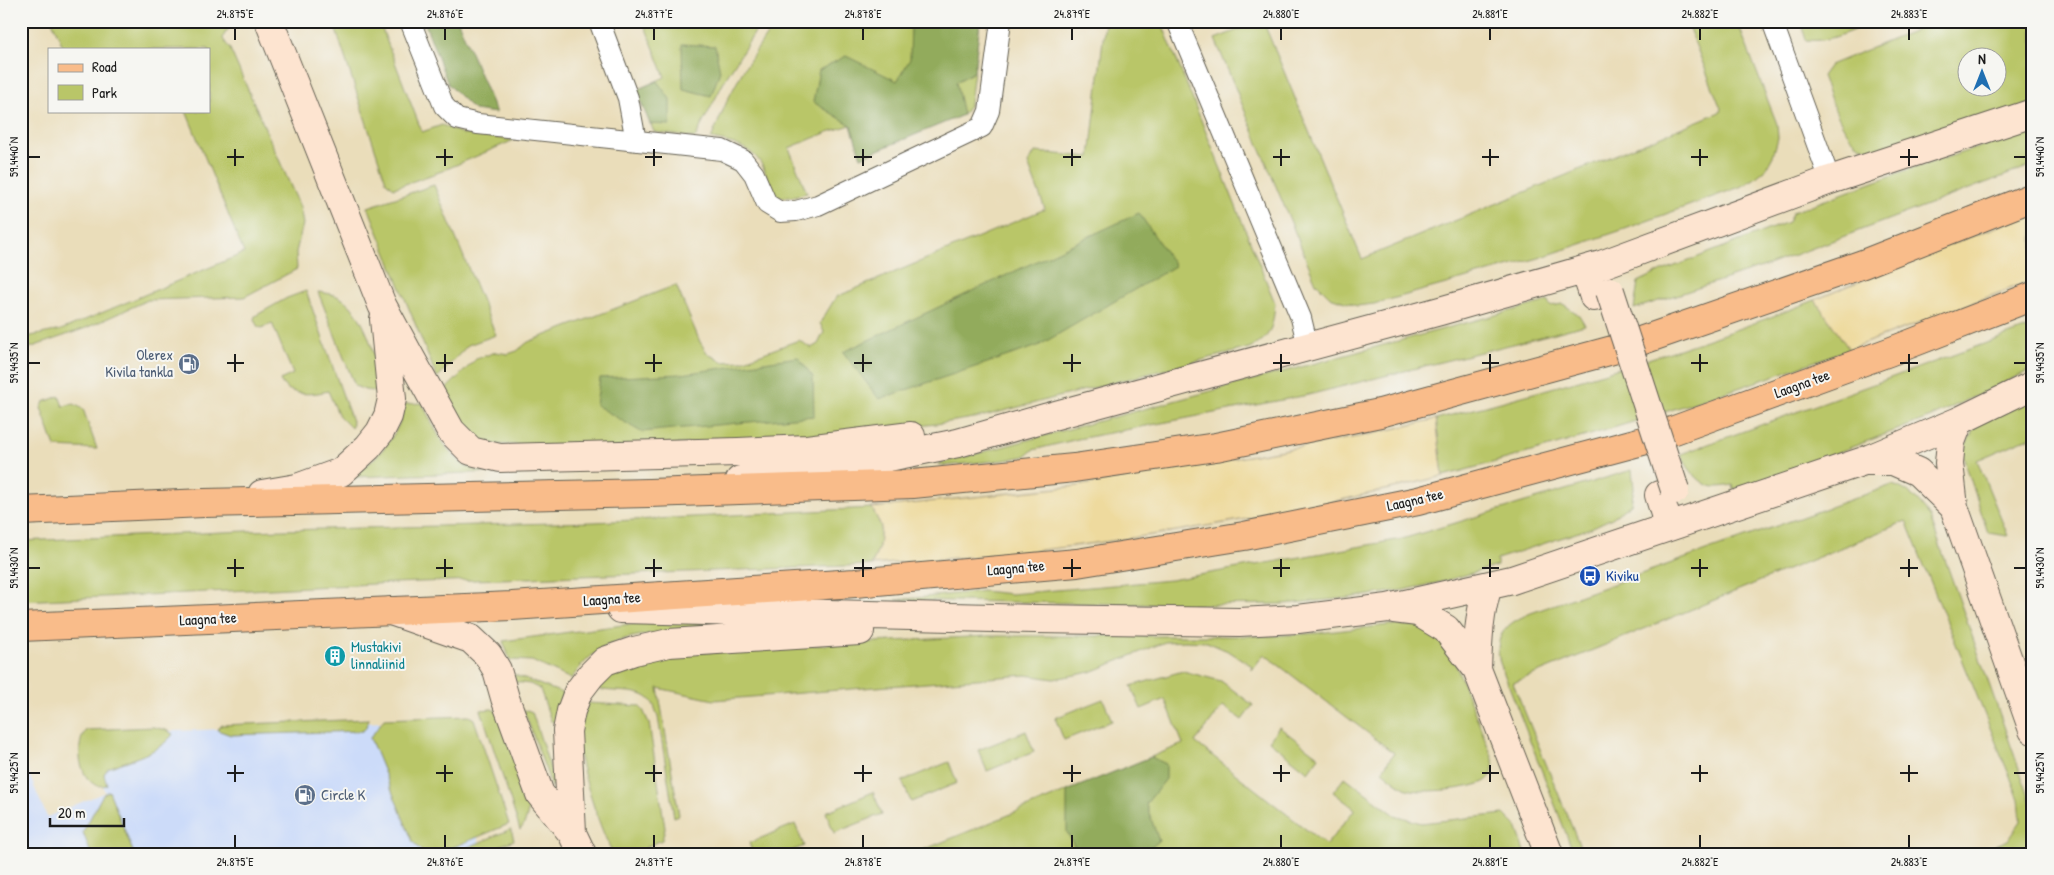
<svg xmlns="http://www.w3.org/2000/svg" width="2054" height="875" font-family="'Patrick Hand',sans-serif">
<rect width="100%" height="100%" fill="#f6f6f2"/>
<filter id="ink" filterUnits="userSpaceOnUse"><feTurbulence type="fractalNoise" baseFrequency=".02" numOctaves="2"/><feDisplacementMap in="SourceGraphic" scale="10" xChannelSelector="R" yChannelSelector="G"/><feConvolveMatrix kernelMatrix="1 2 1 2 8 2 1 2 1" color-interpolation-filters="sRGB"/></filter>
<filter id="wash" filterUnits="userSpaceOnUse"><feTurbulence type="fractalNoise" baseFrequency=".0096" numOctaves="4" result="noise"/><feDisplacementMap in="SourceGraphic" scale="20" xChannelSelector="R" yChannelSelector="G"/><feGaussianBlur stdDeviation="1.12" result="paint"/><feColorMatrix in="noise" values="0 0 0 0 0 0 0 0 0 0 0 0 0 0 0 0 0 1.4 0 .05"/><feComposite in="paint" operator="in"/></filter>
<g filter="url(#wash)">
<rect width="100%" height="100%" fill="#eaddba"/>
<path fill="#ccdbf9" d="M432,720l52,134h-463v-99l26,62 58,-25 -23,-57z"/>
<path fill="#b9c668" stroke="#6a7142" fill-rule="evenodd" d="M52,21h185l-12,12 -2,6 7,10 70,158 3,17 -7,28 1,17 -53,28 -96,3 -62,28 -65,23v-13l40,-8 183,-77 -58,-142h23v-62h-145z
M328,21h51l43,111 20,-7 21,9 51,6 -72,31 -48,17 -8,-6 -52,-158z
M643,21h119l-36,57 -31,60 -41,-6 -18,-42 29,-13z
M776,21h204l-10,83 -7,11 -102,42 -10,-32 -23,7 -39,16 18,45 -17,4h-12c-7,-10 -11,-21 -16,-32 -10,-18 -32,-23 -51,-26l16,-38 17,-32z
M1105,21h56l114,282c-2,23 -3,35 -26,45l-269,69 -44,7 -103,12 -223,12 -124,-4 -17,-12 -13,-18 -12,-23 32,-32 20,-7 12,2 9,-3 11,-9 148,-57 24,57 8,12 15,8 19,-1 57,-21 12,8 7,-4 6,-12 -4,-9 16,-26 209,-88 -17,-45 7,-12 55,5z
M1260,21h3l99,238 360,-148 -36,-90h51l40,103 1,14 -5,18 -7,13 -12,10 -14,8 -115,42 -86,29 -165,46 -17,2 -27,-9 -14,-14 -101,-244z
M1800,21h75c-23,9 -45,22 -69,19z
M1938,21h95v82l-142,45c-9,1 -20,3 -28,-1 -21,-9 -33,-51 -41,-71l8,-11zM1966,58h30v30h-30z
M2033,130v35l-265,100 -134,44 4,-27 19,-9 131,-51 5,-10 105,-39z
M434,185l62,150 -28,10 -31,33 -69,-171z
M306,291l47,133 -2,4 -12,-12 -11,-25c-16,4 -40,6 -48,-11l13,-6 -21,-51 -10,5 -4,-1 -4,-7 1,-4 32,-18z
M318,292c8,1 16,2 23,6 26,16 37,66 40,94l-16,-2 -10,-4z
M1815,300l34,49c-133,49 -268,91 -406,127l-7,-57c129,-33 255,-70 379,-119z
M1548,301l2,5 13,-2 16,11 6,10 -72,19 -205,51 -230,44 -45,11 -8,6 -20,4 -62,6 -5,-2z
M2033,326v43l-102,48 -150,57 -47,15 -1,-4c-6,1 -12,2 -17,2 -15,0 -30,-20 -35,-33z
M59,396l4,10 11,-2 9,5 14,40 -42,-2 -14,-39 3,-6z
M2033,397v39l-56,24 31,76 -20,-3 -26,-80 11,-23 9,-8z
M422,403c12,23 26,59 53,67 7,2 16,1 24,2l-146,5c25,-20 46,-40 52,-73z
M1632,470l2,18 -3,16 -19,14 -21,10 -94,31v7l-56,16 -37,8 -55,8 -66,6 -99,1 -288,-5 87,-9 28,3 160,-14 231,-41z
M1892,485c17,4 29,18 38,32l103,291 -1,39 -17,7h-40l33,-14 13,-19 -2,-22 -113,-278 -393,162 70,171h-9l-74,-191c-7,-29 7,-40 31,-50z
M872,508l9,18 -2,21 -7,18 -478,18 -373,18v-60l226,-10 347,-9z
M763,621c-20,4 -40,9 -61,10 -39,3 -86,-1 -116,30 -6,5 -10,12 -15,18l-39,-18 -22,-1 -7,-19 142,-19z
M1389,625l31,1 20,13 12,16 41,104c1,8 1,15 -6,21 -10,9 -68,14 -80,9 -9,-4 -17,-12 -25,-18l12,-18 -130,-99 -12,16v-4l-22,-14 -23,-10 -22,-1 -20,1 -74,30 -37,7 -28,-4 -312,25 -56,-12 21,127 -5,2 -16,-100c-2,-4 -3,-11 -6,-15 -11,-15 -41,-8 -57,-14l17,-16 42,-16 183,-12 151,-8h282l48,-3z
M1183,671l38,10 32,24 -11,15 -19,-14 -28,36 131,103 29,-36 -22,-17 12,-15 50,38 26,8 83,-9 12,12 10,28h-613l270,-110 -18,-45 -24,10 -10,-23z
M512,674l53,20 -10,29 -4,-2 -11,-32 -10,-5 -15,-2z
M1103,699l9,22 -48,19 -9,-22z
M587,703l52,3 4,4 6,13 16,105 -3,12 -16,7 -1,7h-31c-12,-16 -36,-93 -37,-114 0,-11 7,-26 10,-37z
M492,709l6,3 31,87c-1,11 -1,22 -9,31l-39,-120z
M527,710l5,2 23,71 -3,4 -28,-76z
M469,716l5,3 35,105 -72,30h-13l-11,-12 -43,-104 14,-19z
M369,719l-4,10 -3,2 -131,4 -14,-5 5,-5z
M153,727l13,3 7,4c-13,19 -45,26 -65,34l-4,6 3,11c-25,8 -35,-38 -21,-55z
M1279,727l40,30 -11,15 -39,-31z
M1026,731l8,21 -47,19 -9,-21z
M949,762l8,21 -46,19 -9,-21z
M109,791l25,63h-43l-8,-22 20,-38z
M873,792l9,22 -48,19 -8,-21z
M795,824l9,22 -20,8h-31l-4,-11z
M511,829l3,11 -34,14h-28z"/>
<path fill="#92ab5c" stroke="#57643c" d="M424,21h34l38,92 -22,-3 -26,-26z
M911,21h69l-6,51 -18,10 7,33 -102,42 -10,-32 -38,-23 6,-32 27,-14 51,25 13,-22z
M682,44l33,2 5,25 -9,25 -28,-7z
M657,81l13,18v26l-20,-1 -14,-34z
M1139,213l36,53 -137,80 -159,53 -36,-47z
M798,357l15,20 1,39 -173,16 -45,-27 4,-27 82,-4z
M1151,757l15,7v15l-20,25 13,37 -17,13h-64l-11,-22v-41z"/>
<path fill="#eeda9e" stroke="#857b5d" d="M2033,213v67l-184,69 -34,-49 88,-37z
M1436,419l7,57c-127,32 -256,56 -386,72 -62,8 -124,11 -185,17l7,-18 2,-21 -9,-18 205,-22 286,-50z"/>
</g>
<g filter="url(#ink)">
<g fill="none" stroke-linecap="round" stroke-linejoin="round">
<g stroke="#646053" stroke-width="22">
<path id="street" d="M410,21l34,85 13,13 21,5 244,26 21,10 11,14 13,30 13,8 16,-1 22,-6 164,-78 7,-16 12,-90
M599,21l29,77 8,43
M1177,21l124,297 7,29
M1772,21l58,159"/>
</g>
<g stroke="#646053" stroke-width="30">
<path id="secondary" d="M269,21l113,284 27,50 42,76 20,20 29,7 238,-6 69,-3 104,-13
M1585,270l9,27
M1959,421l-8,21 -2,21 5,44 79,223
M1867,461h26l25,11 36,35
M740,480l119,-17 99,-20 87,-25 395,-107 161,-46 229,-85 203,-67
M262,494l35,-6 44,-16 27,-25 12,-15 8,-16 4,-17 -8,-80
M1659,495l10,32
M621,609l415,10 203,3 59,-3 90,-11 124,-28 352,-119 95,-40 74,-36
M1394,609l24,3 28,17 31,40 72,185
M391,611l80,28 17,16 9,15 8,28 35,96 32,39 10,21
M1477,669c1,-29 2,-55 11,-83
M572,833l-5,-102 4,-20 7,-19 13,-17 14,-14 29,-10 35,-8 191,-12"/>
</g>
<g stroke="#646053" stroke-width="30">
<path id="primary" d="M21,511l183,-8 445,-10 264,-9 161,-16 142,-21 164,-34 240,-65 243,-84 170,-67
M21,627l491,-21 343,-23 222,-20 167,-27 174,-35 232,-62 239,-87 144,-56"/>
</g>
<use href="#street" stroke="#fff" stroke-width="20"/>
<use href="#secondary" stroke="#fde4d0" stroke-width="28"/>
<use href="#primary" stroke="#f9bc8a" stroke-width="28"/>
<g stroke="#646053" stroke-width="30" stroke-linecap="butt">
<path id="secondary-bridge" d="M1610,291l65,199"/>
</g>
<use href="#secondary-bridge" stroke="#fde4d0" stroke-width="28"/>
</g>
</g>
<path fill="none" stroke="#1c1c1c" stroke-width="2" d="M235,28v12M445,28v12M654,28v12M863,28v12M1072,28v12M1281,28v12M1490,28v12M1700,28v12M1909,28v12M235,149v17M445,149v17M654,149v17M863,149v17M1072,149v17M1281,149v17M1490,149v17M1700,149v17M1909,149v17M28,157h12M227,157h17M436,157h17M645,157h17M854,157h18M1063,157h18M1273,157h17M1482,157h17M1691,157h17M1900,157h18M2014,157h12M235,354v18M445,354v18M654,354v18M863,354v18M1072,354v18M1281,354v18M1490,354v18M1700,354v18M1909,354v18M28,363h12M227,363h17M436,363h17M645,363h17M854,363h18M1063,363h18M1273,363h17M1482,363h17M1691,363h17M1900,363h18M2014,363h12M235,559v18M445,559v18M654,559v18M863,559v18M1072,559v18M1281,559v18M1490,559v18M1700,559v18M1909,559v18M28,568h12M227,568h17M436,568h17M645,568h17M854,568h18M1063,568h18M1273,568h17M1482,568h17M1691,568h17M1900,568h18M2014,568h12M235,765v17M445,765v17M654,765v17M863,765v17M1072,765v17M1281,765v17M1490,765v17M1700,765v17M1909,765v17M28,773h12M227,773h17M436,773h17M645,773h17M854,773h18M1063,773h18M1273,773h17M1482,773h17M1691,773h17M1900,773h18M2014,773h12M235,835v13M445,835v13M654,835v13M863,835v13M1072,835v13M1281,835v13M1490,835v13M1700,835v13M1909,835v13"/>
<defs>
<g id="fuel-disc" transform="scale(1.125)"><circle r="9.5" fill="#5c6f8a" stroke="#f6f6f2"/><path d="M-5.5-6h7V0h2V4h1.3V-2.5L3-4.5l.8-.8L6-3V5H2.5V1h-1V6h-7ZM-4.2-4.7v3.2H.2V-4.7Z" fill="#fff"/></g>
<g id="bus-disc" transform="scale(1.125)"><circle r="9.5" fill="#1a4fb4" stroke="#f6f6f2"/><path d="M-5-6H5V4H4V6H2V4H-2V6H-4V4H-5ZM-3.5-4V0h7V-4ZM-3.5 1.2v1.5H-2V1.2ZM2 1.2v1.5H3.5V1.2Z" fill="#fff"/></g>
<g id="building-disc" transform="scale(1.125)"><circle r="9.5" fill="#0f9aa8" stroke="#f6f6f2"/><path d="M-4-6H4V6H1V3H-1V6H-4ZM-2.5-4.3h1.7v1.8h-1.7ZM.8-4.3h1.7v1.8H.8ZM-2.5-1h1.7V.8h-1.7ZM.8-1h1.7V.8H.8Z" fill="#fff"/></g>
</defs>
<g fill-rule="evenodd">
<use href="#fuel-disc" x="189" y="364"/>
<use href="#bus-disc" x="1590" y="576"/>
<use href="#building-disc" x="335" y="656"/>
<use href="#fuel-disc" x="305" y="795"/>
</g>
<g text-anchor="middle" stroke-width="4" stroke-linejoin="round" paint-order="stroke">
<g font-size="15" fill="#4e5e75" stroke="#f6f6f2" text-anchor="end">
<text x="173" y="360">Olerex<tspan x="173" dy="17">Kivila tankla</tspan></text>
<text x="321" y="800" text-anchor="start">Circle K</text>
</g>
<g font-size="15" fill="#1c1c1c" stroke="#f6f6f2">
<text transform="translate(1802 384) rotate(-20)" y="5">Laagna tee</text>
<text transform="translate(1415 500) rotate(-13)" y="5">Laagna tee</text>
<text transform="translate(1016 568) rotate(-5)" y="5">Laagna tee</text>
<text transform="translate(612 599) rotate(-4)" y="5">Laagna tee</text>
<text transform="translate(208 619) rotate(-3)" y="5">Laagna tee</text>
</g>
<g font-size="15" fill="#164399" stroke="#f6f6f2" text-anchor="start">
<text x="1606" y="581">Kiviku</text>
</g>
<g font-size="15" fill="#0d838f" stroke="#f6f6f2" text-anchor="start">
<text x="351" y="652">Mustakivi<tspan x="351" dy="17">linnaliinid</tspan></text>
</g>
</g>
<rect width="2054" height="875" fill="none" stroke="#f6f6f2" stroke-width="55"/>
<rect x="48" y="48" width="162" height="65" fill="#f6f6f2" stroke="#9f9f9c"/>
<rect x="58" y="64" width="25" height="8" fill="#f9bc8a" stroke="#9f9f9c"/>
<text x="92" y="72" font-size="15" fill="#1c1c1c">Road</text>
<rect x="58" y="85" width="25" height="15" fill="#b9c668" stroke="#9f9f9c"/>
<text x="92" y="98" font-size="15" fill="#1c1c1c">Park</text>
<g transform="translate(1982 72)"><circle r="24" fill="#f6f6f2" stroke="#9f9f9c"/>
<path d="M0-4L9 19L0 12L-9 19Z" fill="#1f6fb2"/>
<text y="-8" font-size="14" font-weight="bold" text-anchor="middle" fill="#1c1c1c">N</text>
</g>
<path d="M50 818v8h74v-8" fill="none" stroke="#1c1c1c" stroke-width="2.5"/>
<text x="58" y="818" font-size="15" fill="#1c1c1c" stroke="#f6f6f2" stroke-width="4" paint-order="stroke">20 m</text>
<rect x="28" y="28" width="1998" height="820" fill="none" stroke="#1c1c1c" stroke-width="2"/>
<g font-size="12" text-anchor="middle" fill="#1c1c1c">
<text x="235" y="18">24.875°E</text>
<text x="445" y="18">24.876°E</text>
<text x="654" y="18">24.877°E</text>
<text x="863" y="18">24.878°E</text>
<text x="1072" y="18">24.879°E</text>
<text x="1281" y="18">24.880°E</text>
<text x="1490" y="18">24.881°E</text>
<text x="1700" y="18">24.882°E</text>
<text x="1909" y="18">24.883°E</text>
<text transform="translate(14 157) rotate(-90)" y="4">59.4440°N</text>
<text transform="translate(2040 157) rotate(-90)" y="4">59.4440°N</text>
<text transform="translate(14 363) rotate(-90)" y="4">59.4435°N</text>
<text transform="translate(2040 363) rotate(-90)" y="4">59.4435°N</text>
<text transform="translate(14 568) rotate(-90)" y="4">59.4430°N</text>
<text transform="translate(2040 568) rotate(-90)" y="4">59.4430°N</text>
<text transform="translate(14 773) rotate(-90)" y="4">59.4425°N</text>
<text transform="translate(2040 773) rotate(-90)" y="4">59.4425°N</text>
<text x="235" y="866">24.875°E</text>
<text x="445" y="866">24.876°E</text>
<text x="654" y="866">24.877°E</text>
<text x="863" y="866">24.878°E</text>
<text x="1072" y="866">24.879°E</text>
<text x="1281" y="866">24.880°E</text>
<text x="1490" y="866">24.881°E</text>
<text x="1700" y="866">24.882°E</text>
<text x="1909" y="866">24.883°E</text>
</g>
</svg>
